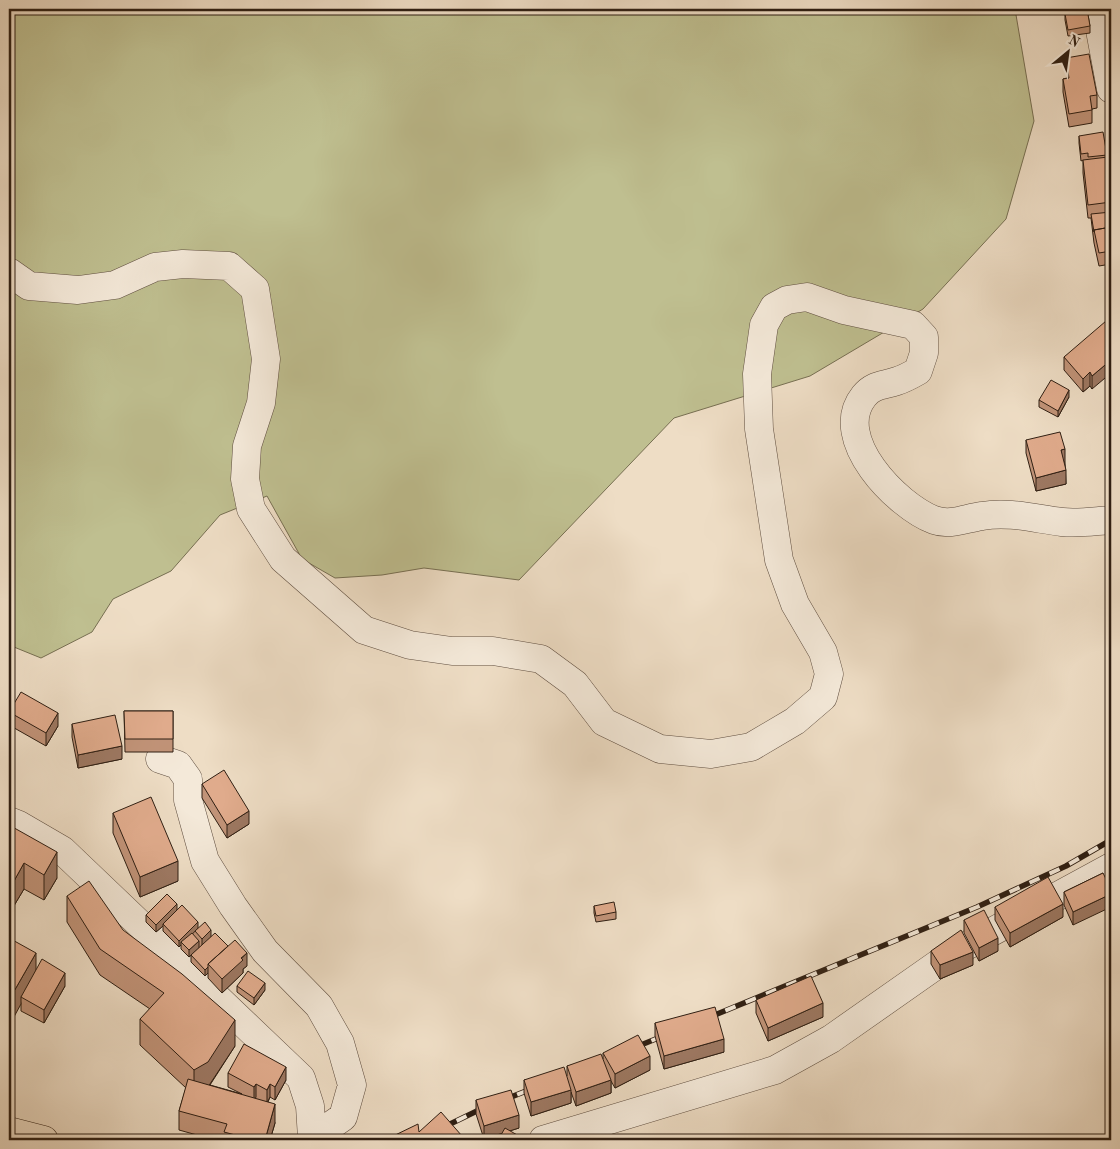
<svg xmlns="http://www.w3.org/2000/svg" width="1120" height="1149" font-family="'Old Standard TT',serif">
<rect width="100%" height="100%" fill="#eeddc5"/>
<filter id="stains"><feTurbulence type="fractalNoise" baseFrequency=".004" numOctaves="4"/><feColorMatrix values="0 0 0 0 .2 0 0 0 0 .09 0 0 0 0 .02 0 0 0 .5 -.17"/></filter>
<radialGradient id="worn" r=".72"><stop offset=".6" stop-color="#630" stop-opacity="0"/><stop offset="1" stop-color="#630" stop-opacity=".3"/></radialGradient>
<path fill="#bfbf90" stroke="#776f52" d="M9,9h1006l19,112 -28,98 -83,90 -113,67 -136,42 -155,162 -95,-12 -42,7 -47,3 -33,-19 -35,-63 -47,19 -49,56 -58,28 -21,33 -51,26 -32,-13z"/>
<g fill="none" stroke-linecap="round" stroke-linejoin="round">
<g stroke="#5f4e40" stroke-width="29">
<path id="minor" d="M1096,9l15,80
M9,272l20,14 49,4 37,-5 40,-18 28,-3 46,2 26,23 11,70 -5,44 -14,43 -2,33 6,30 32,50 81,71 46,15 42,6h41l48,8 34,25 29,38 56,27 51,5 40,-7 44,-26 28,-24 6,-23 -6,-22 -28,-48 -16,-44 -20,-131 -2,-55 7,-49 10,-18 13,-7 20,-3 37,13 69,15 11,12v16l-6,18c-7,4 -14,8 -21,10 -14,5 -23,3 -33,15 -34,42 33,110 70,124 17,6 32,-2 48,-4 27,-5 54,3 80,6 16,2 33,-1 49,-2
M160,759l18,6 10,14v21l17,61 28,45 32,45 54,55 21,37 12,42 -9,32 -33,23
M9,821l10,4 43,25 239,228 9,28 2,32
M543,1140l232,-70 56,-31 124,-87 156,-85"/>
</g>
<g stroke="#2f1f13" stroke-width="29">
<path id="major" d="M9,1131l35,9"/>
</g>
<use href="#minor" stroke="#f4e9d9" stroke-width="28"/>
<use href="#major" stroke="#eeddc5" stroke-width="28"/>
<g stroke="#2f1f13" stroke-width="5.5">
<path id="rail" d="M705,1019l272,-112 89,-41 45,-26
M631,1049l37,-15
M417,1140l62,-30 57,-23"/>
</g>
<use href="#rail" stroke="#f4e9d9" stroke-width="4" stroke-dasharray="11" stroke-linecap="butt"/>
</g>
<path fill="#c19378" stroke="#2f1f13" d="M1069,9h18l3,17v7l-22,3 -3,-16v-6l4,-1z
M1066,58l31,37v13l-5,1v14l-23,4 -6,-35v-13l4,-1 -1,-7z
M1079,136l28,19 4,31v78l-12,2 -5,-23 -3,-25h-3l-5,-45v-13l-2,1 -2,-18z
M1111,310v16l-4,-5v-6z
M1111,327l-19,62 -2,-3 -7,6 -19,-22v-13z
M1069,397l-11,20 -19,-10v-7z
M1026,440l39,22 1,22 -30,7 -10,-38z
M124,711h49v41h-48z
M9,712l49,14 -12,20 -37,-21z
M72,724l50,35 -44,9 -6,-31z
M202,784l47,40 -22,14 -25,-40z
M113,813l65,68 -38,16 -27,-64z
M9,825l48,53 -13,22 -20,-11 -15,25v23z
M1103,873l-30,52 -9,-20v-13z
M67,896l168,150 -25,39 32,9 -14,-7v-14l58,7 -11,20 -5,-3 -2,5 7,21 -5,17h-55l-36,-10v-19l7,-23 -46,-43v-26l10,-10 -50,-34 -33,-53z
M594,906l22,6v7l-20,3 -2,-9z
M995,907l68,10 -53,30 -15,-27z
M177,910l21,18 13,8 36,30 -4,3v4l-21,20 -14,-15v-5l-3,3 -14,-14v-7l6,-5 -8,7 -8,-8v-4l-2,2 -16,-16v-5l-7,6 -10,-10v-7z
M964,920l34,31 -19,10 -15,-28z
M9,938l27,33 29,15 -21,37 -23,-12v-7z
M931,951l42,14 -33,14 -9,-15z
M237,986l28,4 -11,15 -17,-13z
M756,1000l67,17 -55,24 -12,-28z
M655,1023l69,29 -60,17 -9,-33z
M603,1053l47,17 -35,18 -4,-7v12l-35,13 -5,-14v11l-40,13 -7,-23v-13l43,-4v-10l36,-7z
M476,1100l43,28 -35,11 -8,-25z"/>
<path fill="#9d7862" stroke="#2f1f13" d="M1111,360v13l-19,16v-13z
M1090,372v14l-7,6v-13z
M1069,390v7l-11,20v-6z
M1065,449v13l-4,1v-13z
M1066,470v14l-30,7v-13z
M58,713v13l-12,20v-13z
M122,746v13l-44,9v-13z
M249,811v13l-22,14v-13z
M57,852v26l-13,22v-25z
M178,861v20l-38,16v-20z
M24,863v26l-15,25v23v-47z
M1111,894v13l-38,18v-13z
M177,904v7l-14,13v2l-7,6v-7z
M1063,904v13l-53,30v-14z
M198,922v6l-15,16 -2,-2v3l-2,2v-6z
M211,930v7l-9,9v-7z
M998,938v13l-19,10v-13z
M199,941v7l-10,9v-7z
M973,952v13l-33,14v-14z
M36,953v25l-15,19v7l-12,22v-26z
M247,953v13l-4,3v4l-21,20v-14z
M208,967v6l-3,3v-6z
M65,973v13l-21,37v-13z
M265,983v7l-11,15v-7z
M823,1003v14l-55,24v-13z
M235,1020v26l-27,41 -14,8v-25z
M724,1039v13l-60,17v-13z
M650,1056v14l-35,18v-14z
M286,1067v13l-11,20v-13z
M611,1080v13l-35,13v-14z
M256,1084v13l-2,4v-14z
M270,1084v13l-3,6v-13z
M571,1090v13l-40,13v-14z
M275,1104v19l-5,17h-5z
M519,1115v13l-35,11v-13z
M462,1136v4h-5z"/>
<path fill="#e0ab8c" stroke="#2f1f13" d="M1069,9h18l3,17 -22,4 -3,-16 5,-1z
M1089,54l8,41 -7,1 2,14 -23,4 -6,-35 6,-1 -3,-20z
M1103,132l4,23 -19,2v-4l-7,1 -2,-18z
M1108,157l3,29v16l-23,3 -5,-45z
M1111,212v15l-17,3v2l-3,-18z
M1111,227v24l-12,2 -5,-23z
M1111,310v9l-4,-4z
M1106,321l5,6v33l-19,16 -2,-4 -7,7 -19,-22z
M1051,380l18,10 -11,21 -19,-11z
M1060,432l5,17 -4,1 5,20 -30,8 -10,-38z
M21,692l37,21 -12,20 -37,-21z
M124,711h49v28h-48z
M115,715l7,31 -44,9 -6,-31z
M224,770l25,41 -22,14 -25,-41z
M151,797l27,64 -38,16 -27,-64z
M9,825l48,27 -13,23 -20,-12 -15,27z
M1103,873l8,16v5l-38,18 -9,-20z
M1048,877l15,27 -53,29 -15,-26z
M89,881l34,49 59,44 53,46 -27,42 -14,8 -54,-51 24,-26 -64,-44 -33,-53z
M167,894l10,10 -21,21 -10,-10z
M614,902l2,10 -20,4 -2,-10z
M182,905l16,17 -19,19 -16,-17z
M984,910l14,28 -19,10 -15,-28z
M205,922l6,8 -9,9 -7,-8z
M961,930l12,22 -33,13 -9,-14z
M192,933l7,8 -10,9 -8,-8z
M215,933l13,13 -20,18v3l-3,3 -14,-15z
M9,938l27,15 -27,47z
M235,940l12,13 -6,5 2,2 -21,19 -14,-15z
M42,959l23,14 -21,37 -23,-13z
M248,971l17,12 -11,15 -17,-12z
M811,976l12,27 -55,25 -12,-28z
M715,1007l9,32 -60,17 -9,-33z
M638,1035l12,21 -35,18 -12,-21z
M244,1044l42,23 -11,20 -5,-3 -3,6 -11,-6 -2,3 -26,-14z
M601,1054l10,26 -35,12 -9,-26z
M564,1067l7,23 -40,12 -7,-22z
M188,1079l87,25 -10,36h-11l-30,-8 3,-8 -48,-13z
M511,1090l8,25 -35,11 -8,-26z
M441,1112l21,24 -5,4h-69l-1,-1 31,-15 1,8z
M505,1128l21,12h-28z"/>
<rect width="1120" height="1149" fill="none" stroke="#eeddc5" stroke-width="30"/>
<rect x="10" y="10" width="1100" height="1129" fill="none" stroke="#2f1f13" stroke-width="2.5"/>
<rect x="15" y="15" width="1090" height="1119" fill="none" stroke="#2f1f13"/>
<g transform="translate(1068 52) rotate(29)" stroke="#f4e9d9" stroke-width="4" paint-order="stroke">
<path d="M0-4L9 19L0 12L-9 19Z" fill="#2f1f13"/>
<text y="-8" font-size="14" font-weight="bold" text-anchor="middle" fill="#2f1f13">N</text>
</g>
<rect width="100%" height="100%" filter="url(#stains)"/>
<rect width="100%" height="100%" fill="url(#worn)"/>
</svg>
